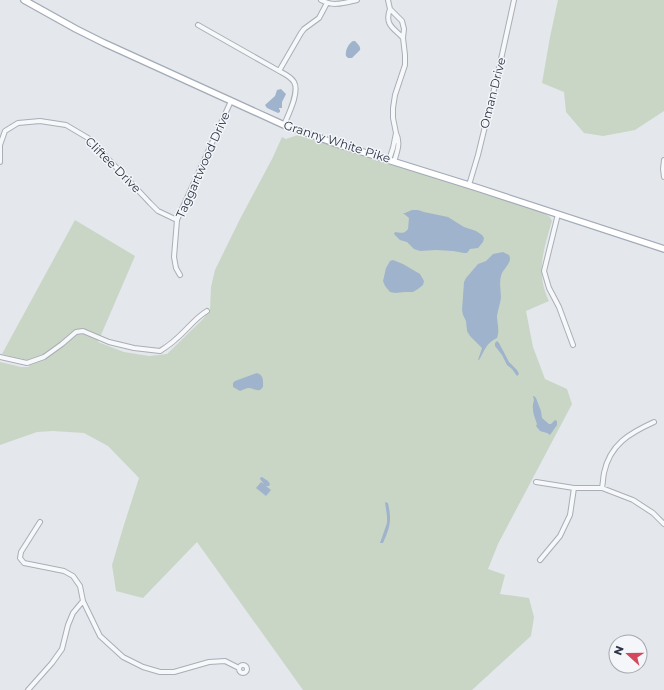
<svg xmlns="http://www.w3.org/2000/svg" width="664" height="690" font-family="Montserrat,sans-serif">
<rect width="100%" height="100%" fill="#e4e7ec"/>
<path fill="#c9d6c5" d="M558,0h106v111l-29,19 -32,6 -19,-3 -18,-21 -2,-20 -22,-9 8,-46z
M298,135l11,4 64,18 169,55 8,5 2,4c-8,28 -17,51 -3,80l-23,10 7,36 12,32 22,10 5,15 -74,140 -10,25 17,6 -5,19 29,4 5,19 -3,19 -59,54h-169l-106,-148 -54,56 -27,-7 -4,-26 11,-37 16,-50 -31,-32 -24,-13 -31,-2 -16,1 -37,13v-83l21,5h8l-2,-7 -25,-6 73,-134 60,36 -37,86 26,10 25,4 18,-2 36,-35 7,-9 1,-23 4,-17 25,-51 32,-60 10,-22 4,2z"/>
<path fill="#9fb4cc" d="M353,41h2c3,3 6,6 5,9l-8,8h-4l-2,-2c-1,-5 2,-12 7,-15z
M281,89l5,5 -4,8v6h-3v1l1,1v2l-2,1 -11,-5 -2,-3 10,-9 2,-6z
M412,210h6l6,2 24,5 16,10 12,4 6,4 2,3 -1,4 -5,6 -8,1 -3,4h-3l-11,-2 -17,-1 -16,1 -6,-2 -7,-7 -7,-2 -6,-6 1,-2c5,1 10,2 13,-3l1,-11 -6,-5h2z
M503,252l6,3c4,8 -6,13 -8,21 -2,8 0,14 0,22 -1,6 -3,12 -4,18 0,8 3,14 0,22 -11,5 -12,12 -18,22h-1l4,-12 -12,-12 -3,-5 -1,-10 -3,-6 -1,-5 2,-28 2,-4 12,-14 8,-3 7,-7z
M393,260l10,4 17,10 4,7 -1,4 -5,4 -5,3h-8l-10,1 -5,-1 -5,-6 -2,-5 3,-13 4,-7z
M497,341l2,2 10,19 8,8 2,4 -2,2 -5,-7 -5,-4 -5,-10 -7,-9v-3z
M257,373c7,2 6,8 6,14l-3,3c-5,1 -7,-2 -11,-2 -3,0 -6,2 -9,3l-7,-4v-4l2,-2z
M533,396h1l2,2 5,13 1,7 7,6h2l4,-4 2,1v4l-7,10 -3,-2 -7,-2 -4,-5 1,-2c-3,-8 -6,-16 -3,-24z
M262,477l6,4 2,3 -1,2h-3l5,4 -5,6 -10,-8 5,-6 3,2 -4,-5v-1z
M385,502l3,1c4,18 2,24 -5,40h-3l7,-20v-7z"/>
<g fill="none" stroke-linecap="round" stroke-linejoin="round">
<g stroke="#a9aeb7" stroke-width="6">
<path id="minor" d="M321,0c12,7 23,3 36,0
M388,0l2,9
M198,25l83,47c4,2 10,5 13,10 6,10 -6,33 -10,43
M279,71l22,-38 3,-4 15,-11 8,-15
M396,133l-3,-15v-10l2,-13 10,-30v-10l-2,-17 1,-9 -2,-8 -12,-12c-6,16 4,19 13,29
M389,160l4,-12 3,-15c5,10 1,19 -2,29
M664,160l-1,9 1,8
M0,162v-17l5,-14 13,-8 22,-2 26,4 22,13 47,49 15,16 8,8 19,9
M469,185l9,-30 20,-82 16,-73
M558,214l-14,57 5,17 10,19 14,38
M180,275l-4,-7 -2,-11 3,-37 54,-119
M0,357l27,6 17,-6 18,-13 14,-12 7,-1 26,11 25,6 26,3c6,-4 11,-7 16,-12 11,-9 19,-21 31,-28
M536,482l38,6h28l31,12 20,13 11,11
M602,488c1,-5 1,-10 2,-15 6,-29 26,-40 50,-51
M40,522l-19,30 -1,6 4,5 40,8 9,5 7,10 3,15 17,35 23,21 20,10 17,5h14l35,-10 16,-1 14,7
M540,560l20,-24 10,-21 4,-27
M239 669a4 4 0 1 1 8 0a4 4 0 1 1-8 0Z
M28,690l24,-27 10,-14 6,-24 5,-12 10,-12"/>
</g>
<g stroke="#a3abb8" stroke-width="8">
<path id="major" d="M24,0l52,29 28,14 180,82 53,19 141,44 186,61"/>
</g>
<use href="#minor" stroke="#f7f8fa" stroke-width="4"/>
<use href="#major" stroke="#fff" stroke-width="5.5"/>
</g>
<g text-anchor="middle" stroke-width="3" stroke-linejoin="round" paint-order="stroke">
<g font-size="12" fill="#2b3445" stroke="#f4f6f9">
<text transform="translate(493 93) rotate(-76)" y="4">Oman Drive</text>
<text transform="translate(337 142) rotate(18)" y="4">Granny White Pike</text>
<text transform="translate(113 165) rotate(45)" y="4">Cliftee Drive</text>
<text transform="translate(203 165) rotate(-66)" y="4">Taggartwood Drive</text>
</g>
</g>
<g transform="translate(628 654) rotate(291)"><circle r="19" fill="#f4f6f9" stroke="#a4a8b1"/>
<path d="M0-3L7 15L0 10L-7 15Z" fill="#d1495b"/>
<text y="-6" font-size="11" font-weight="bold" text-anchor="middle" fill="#2b3445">N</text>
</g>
</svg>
